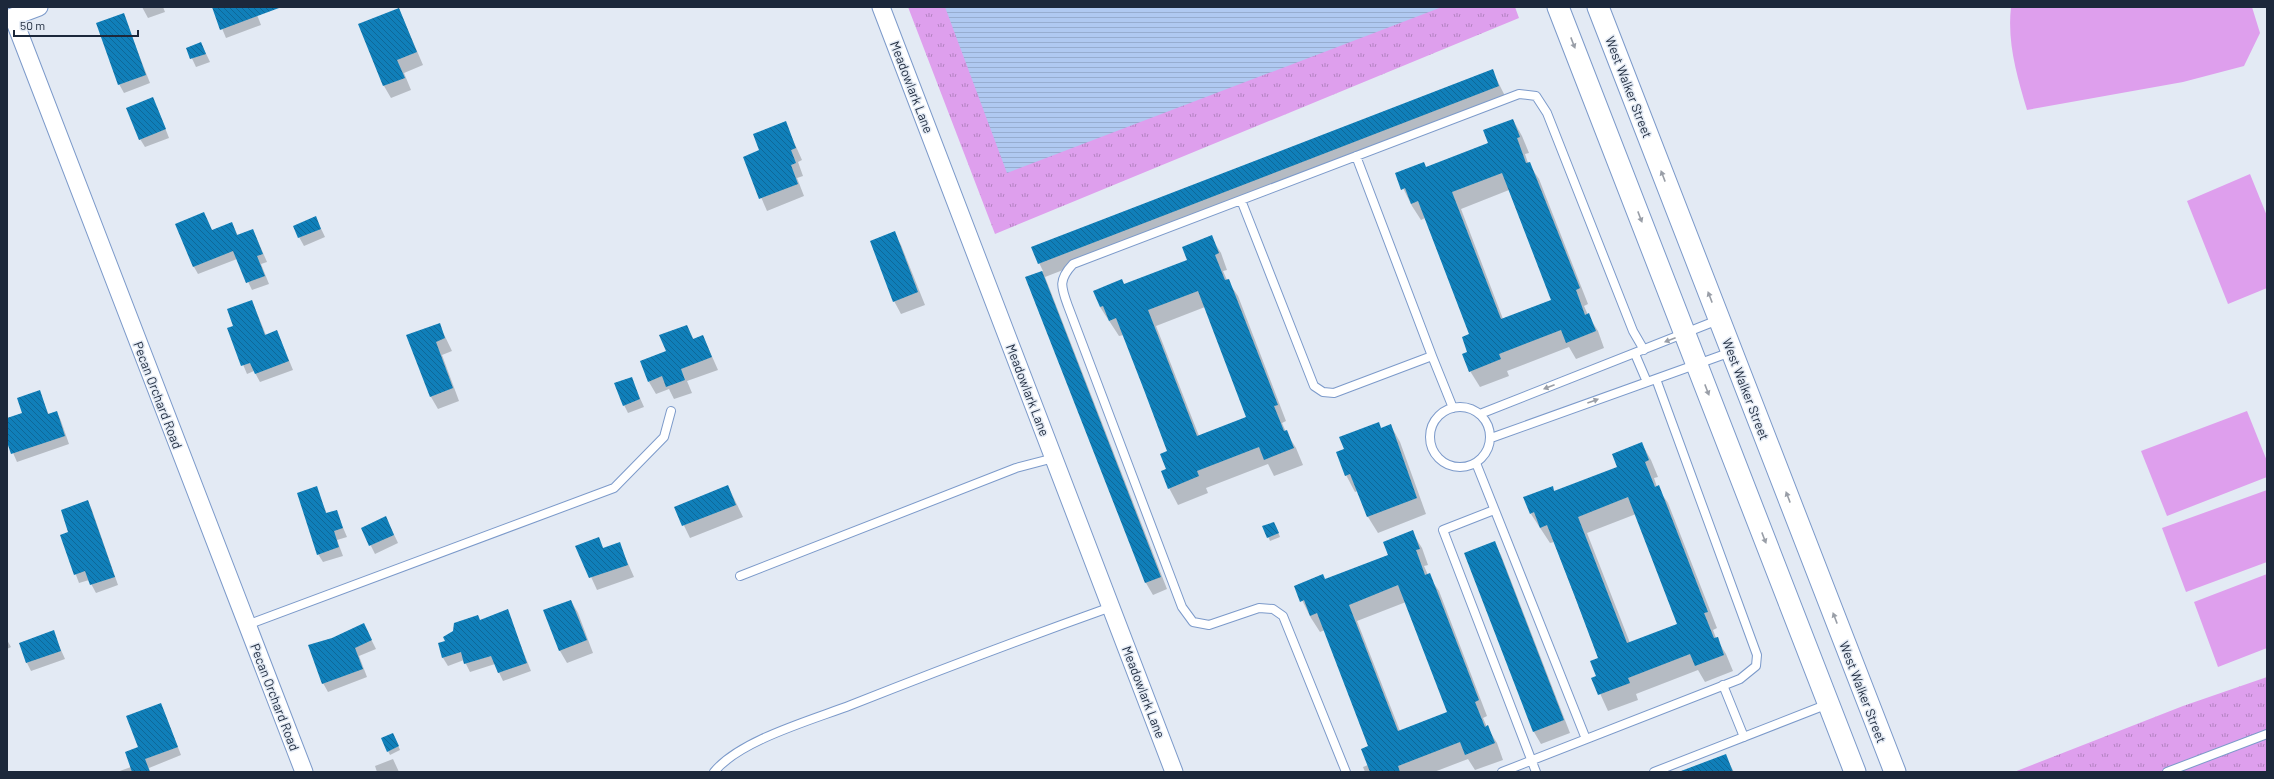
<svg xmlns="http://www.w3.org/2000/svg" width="2274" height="779" font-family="Barlow,sans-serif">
<defs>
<pattern id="grass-tufts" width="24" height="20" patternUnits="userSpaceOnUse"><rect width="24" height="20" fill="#de9fed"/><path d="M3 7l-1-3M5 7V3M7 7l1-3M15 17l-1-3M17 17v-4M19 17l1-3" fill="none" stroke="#b382c1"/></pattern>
<pattern id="water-rules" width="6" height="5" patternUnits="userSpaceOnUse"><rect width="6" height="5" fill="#b0c9f1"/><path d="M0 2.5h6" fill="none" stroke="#97add0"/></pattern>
<pattern id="building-back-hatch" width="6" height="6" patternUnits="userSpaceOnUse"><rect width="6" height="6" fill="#107fb9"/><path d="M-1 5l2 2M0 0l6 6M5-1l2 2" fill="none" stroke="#0e6898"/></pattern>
</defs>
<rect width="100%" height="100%" fill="#e3eaf4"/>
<path fill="url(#grass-tufts)" d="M908,7h607l4,11 -524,216z
M2267,677v95h-253l169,-66z"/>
<path fill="#de9fed" d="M2011,7h241l8,26 -16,33 -61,16 -156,28c-10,-34 -20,-67 -16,-103z
M2250,174l17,42v72l-39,16 -41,-103z
M2247,411l20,50v16l-100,39 -26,-65z
M2267,490v72l-81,30 -24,-64z
M2267,574v74l-49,19 -24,-65z"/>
<path fill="url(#water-rules)" d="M945,7h497l-435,166z"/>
<path fill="#0003" fill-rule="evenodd" d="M142,7h21l2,5 -17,6z
M213,7h41l7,18 -35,13z
M399,9l24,56 -19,8 7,17 -20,8 -7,-12z
M123,14l27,69 -26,10 -5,-9z
M201,43l9,19 -14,5 -9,-19z
M1492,70l14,28 -461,179 122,312 -14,6 -7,-12 -119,-305 16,-7 -11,-23z
M157,107l12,31 -24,9 -5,-8z
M1513,120l9,16 7,17 -4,1 3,9 11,16 49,125 -4,2 4,9 10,16 6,17 -28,11 -7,-12 -62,24 2,5 -29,11 -10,-16 -1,-18 1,-18 -45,-117 -4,2 -9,-14 -16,-32 30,-6 64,-24zM1509,190l43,110 -49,19 -42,-110z
M785,122l17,38 -4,2 5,14 -6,2 7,18 -37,15 -23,-53 16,-7z
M204,214l8,17 20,-8 6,13 15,-6 14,32 -6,2 8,20 -17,6 -15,-31 -39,15 -4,-7z
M316,218l9,19 -21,9 -5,-9z
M894,232l7,13 24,60 -24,9 -7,-13z
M1211,237l10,16 6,17 -4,1 4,9 11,16 48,125 -4,2 4,9 10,16 7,17 -29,11 -6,-12 -62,24 2,5 -30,12 -9,-17 -1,-36 -44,-117 -5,1 -19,-29 24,-22 64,-24zM1205,307l43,110 -49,19 -43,-110z
M252,301l14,34 11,-4 16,39 -33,12 -6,-11 -7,3 -19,-45 7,-3z
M439,324l13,27 -10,4 17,46 -21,8 -7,-12 -23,-61z
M687,326l7,14 9,-4 15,34 -31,11 5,12 -18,6 -5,-10 -13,5 -7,-12 18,-30z
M631,378l13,29 -16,6 -4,-8z
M39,391l10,24 8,-3 4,9 8,23 -52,18 -10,-23v-20l16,-5z
M1391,426l9,16 26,72 -48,19 -10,-16 -10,-26 -3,1 -9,-17 36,-46z
M1642,444l9,16 7,17 -4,1 3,9 11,16 49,125 -4,2 3,8 10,16 7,17 -28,11 -7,-12 -62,24 2,6 -30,11 -15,-33 4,-2 2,-17 -45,-117 -4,1 -19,-29 21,-27 3,5 64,-25zM1636,514l42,110 -48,19 -43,-110z
M728,486l15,31 -53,21 -15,-31z
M316,487l11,27 9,-3 11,26 -10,3 6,16 -20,6 -5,-8z
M88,501l4,9 26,75 -22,8 -7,-13 -10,3 -18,-48 9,-2z
M390,526l8,17 -23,11 -13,-26z
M1276,526l4,11 -10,4 -6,-14z
M1412,532l10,16 6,17 -4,1 4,9 11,16 48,125 -4,2 4,9 10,16 6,17 -28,10 -7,-11 -34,13h-69l-2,-5 5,-2 1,-18 -44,-117 -5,2 -9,-14 -16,-32 30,-6 64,-25zM1406,602l43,110 -49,19 -43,-110z
M598,539l6,10 15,-6 15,34 -37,13 -20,-44z
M1494,543l7,12 69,178 -29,11 -7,-12 -69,-178z
M571,601l7,12 15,40 -26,10 -7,-12 -15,-40z
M507,611l24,60 -28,10 -8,-17 -25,8 -6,-12 -16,6 -5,-8 4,-16z
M53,632l12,27 -34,12 -4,-8z
M368,633l8,16 -17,7 8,21 -39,15 -5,-9z
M7,640l4,7 -4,2z
M161,704l20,51 -32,13 1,4h-33l14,-5z
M395,738l5,12 -10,5 -2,-4z
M1725,755l9,17h-52z
M393,759l6,13h-22l-2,-6z"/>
<path fill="url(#building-back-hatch)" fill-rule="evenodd" d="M212,7h67v1l-59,22z
M399,8l18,44 -20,8 8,18 -22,8 -25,-62z
M124,13l22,62 -28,10 -22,-62z
M201,42l5,12 -16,5 -4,-11z
M1493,69l6,17 -461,178 -7,-17z
M153,97l13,32 -27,11 -13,-32z
M1513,119l7,18 -3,1 9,25 4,-1 50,126 -4,2 9,25 4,-2 7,18 -30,12 -5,-13 -62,24 2,5 -32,13 -7,-18 5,-2 -5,-15 7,-3 -51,-133 -7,3 -6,-16 -4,2 -6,-17 29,-11 2,5 62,-24 -5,-13zM1502,173l49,127 -50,19 -49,-127z
M786,121l10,27 -5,2 5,13 -5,2 7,19 -39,15 -16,-42 16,-7 -6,-16z
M204,212l8,18 20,-8 5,13 16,-6 10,25 -6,2 8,20 -19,7 -13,-32 -40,16 -18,-43z
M316,216l5,13 -23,9 -5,-12z
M895,231l23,61 -25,10 -23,-61z
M1212,235l7,18 -4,2 10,25 4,-1 49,126 -4,1 10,25 3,-1 7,18 -30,12 -5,-13 -62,24 2,5 -31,13 -7,-18 5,-2 -6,-15 7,-3 -23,-61 -28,-72 -7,3 -6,-15 -3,1 -7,-16 29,-12 2,5 63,-24 -5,-13zM1198,291l48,126 -49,19 -49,-126z
M1042,271l119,306 -16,6 -120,-306z
M252,300l13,35 12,-5 12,31 -34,13 -5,-11 -9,3 -14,-38 6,-2 -6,-17z
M440,323l5,15 -9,4 17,46 -23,9 -24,-62z
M687,325l6,14 10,-4 9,22 -31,12 4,11 -19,7 -4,-11 -14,6 -8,-21 26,-10 -7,-16z
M632,377l8,22 -17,7 -9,-23z
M40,390l8,24 9,-3 8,25 -54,18 -4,-12v-24l15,-5 -5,-15z
M1379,422l2,6 10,-4 26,74 -50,19 -17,-43 -5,2 -9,-24 8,-3 -5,-12z
M1642,442l7,18 -4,2 10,25 4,-2 49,127 -4,1 10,25 4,-1 6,18 -29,11 -5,-12 -62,24 2,5 -32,12 -7,-17 5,-2 -6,-15 8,-3 -23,-61 -28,-72 -7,3 -6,-16 -4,2 -7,-17 30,-11 1,5 63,-24 -5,-13zM1628,497l49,127 -50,19 -49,-126z
M728,485l8,20 -54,21 -8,-19z
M317,486l9,27 11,-3 6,18 -9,3 5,16 -22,8 -20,-62z
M88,500l27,77 -25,8 -5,-14 -11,4 -14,-40 8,-3 -7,-22z
M386,516l8,19 -25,11 -8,-18z
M1274,522l5,11 -12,5 -5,-12z
M1413,530l7,19 -4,1 9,25 5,-2 49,127 -4,2 10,25 3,-2 7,18 -30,12 -5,-13 -62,24 2,6h-30l-9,-23 7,-3 -51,-133 -7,3 -6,-16 -4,2 -6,-16 29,-12 2,5 63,-24 -5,-13zM1398,585l49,127 -49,19 -49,-126z
M599,537l4,11 17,-6 8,23 -39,13 -14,-32z
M1495,541l69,179 -31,12 -69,-179z
M571,600l16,40 -28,11 -16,-41z
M508,609l19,54 -29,10 -7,-17 -27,8 -3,-12 -19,6 -4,-15 7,-2 -2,-4 10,-6 1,-8 24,-8 2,5z
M364,623l8,17 -17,8 8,21 -41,15 -14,-39 24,-7z
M54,630l7,21 -35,12 -7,-20z
M161,703l17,44 -33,12 5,13h-18l-7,-20 13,-5 -12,-31z
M393,733l6,13 -12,6 -6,-14z
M1726,754l7,18h-52v-1z"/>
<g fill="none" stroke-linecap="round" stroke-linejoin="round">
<g stroke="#7c9aca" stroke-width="10">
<path id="service" d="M1356,156l76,200
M1241,200l73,186 9,6 11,1 98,-37 21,52
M1635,354l12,28
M1430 437a30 30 0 1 1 60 0a30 30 0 1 1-60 0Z
M1480,414l238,-94
M1491,438l240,-86
M1476,463l110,276
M1494,510l-51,20 93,242
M740,576l276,-108 38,-10
M247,625l367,-137 50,-51 7,-26
M1723,685l21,52
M714,772c26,-32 98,-52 137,-67 86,-34 173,-67 260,-98
M1346,772l-63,-156 -10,-7 -14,-1 -50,17 -16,-3 -11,-15 -114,-301c-7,-19 -10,-26 5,-42l446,-170 17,2 11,17 86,218 11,19
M1502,772l238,-93 16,-13 1,-11 -101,-276
M1654,772l174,-68
M2167,772l100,-38"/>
</g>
<g stroke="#7c9aca" stroke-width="19">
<path id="minor" d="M881,7l293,765
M13,17l291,755
M7,19l32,-12"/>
</g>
<g stroke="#7c9aca" stroke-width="23">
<path id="tertiary" d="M1558,7l297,765
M1598,7l297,765"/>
</g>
<use href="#service" stroke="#fff" stroke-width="8"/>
<use href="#minor" stroke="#fff" stroke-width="17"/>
<use href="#tertiary" stroke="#fff" stroke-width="21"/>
</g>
<defs><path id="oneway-solid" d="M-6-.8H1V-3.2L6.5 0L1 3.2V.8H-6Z"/></defs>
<g fill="#999ea7">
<use href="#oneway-solid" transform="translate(1573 43) rotate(69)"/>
<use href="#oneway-solid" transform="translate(1663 176) rotate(-111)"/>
<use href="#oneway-solid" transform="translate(1640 217) rotate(69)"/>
<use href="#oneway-solid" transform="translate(1710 297) rotate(-111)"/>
<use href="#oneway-solid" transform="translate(1670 340) rotate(159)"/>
<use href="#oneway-solid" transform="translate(1549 387) rotate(159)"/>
<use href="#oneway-solid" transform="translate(1707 390) rotate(69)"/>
<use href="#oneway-solid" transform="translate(1593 401) rotate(-20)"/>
<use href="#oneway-solid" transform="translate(1788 497) rotate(-111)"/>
<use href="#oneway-solid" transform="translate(1764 538) rotate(69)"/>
<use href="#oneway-solid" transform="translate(1835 618) rotate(-111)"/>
</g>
<g text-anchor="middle" stroke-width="3" stroke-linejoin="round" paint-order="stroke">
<g font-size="13" fill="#1c283b" stroke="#e3eaf4">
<text transform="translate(912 87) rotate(69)" y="5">Meadowlark Lane</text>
<text transform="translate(1629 87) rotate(69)" y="5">West Walker Street</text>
<text transform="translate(1746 389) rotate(69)" y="5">West Walker Street</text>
<text transform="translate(1028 390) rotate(69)" y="5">Meadowlark Lane</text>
<text transform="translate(158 395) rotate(69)" y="5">Pecan Orchard Road</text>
<text transform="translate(1144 692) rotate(69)" y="5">Meadowlark Lane</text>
<text transform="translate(1863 692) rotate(69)" y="5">West Walker Street</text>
<text transform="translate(275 697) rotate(69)" y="5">Pecan Orchard Road</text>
</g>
</g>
<rect width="2274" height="779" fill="none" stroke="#1c283b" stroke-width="16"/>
<path d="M14 30v6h124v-6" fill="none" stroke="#1c283b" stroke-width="2"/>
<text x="20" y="30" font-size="12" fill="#1c283b" stroke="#e3eaf4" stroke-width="3" paint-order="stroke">50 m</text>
</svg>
